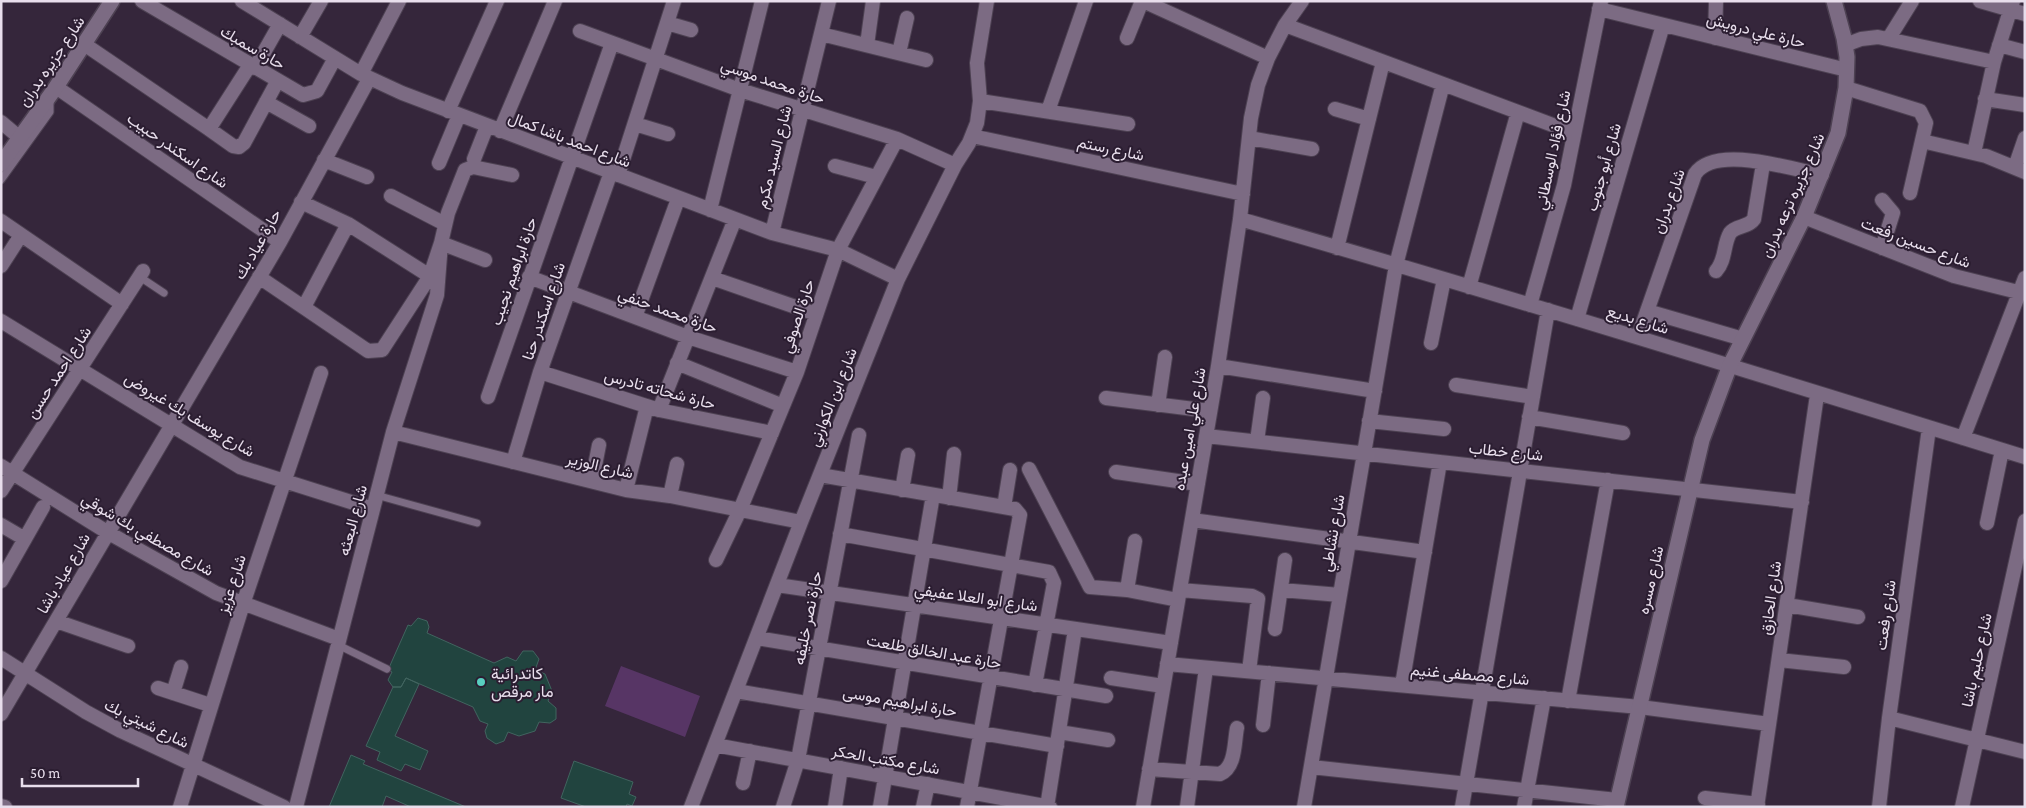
<svg xmlns="http://www.w3.org/2000/svg" width="2026" height="808" font-family="'Crimson Pro',Vazirmatn,serif">
<rect width="100%" height="100%" fill="#35263b"/>
<path fill="#573565" d="M621,666l79,30 -15,41 -80,-31z"/>
<path fill="#21443f" stroke="#41645f" d="M418,618l9,3 2,6 -2,6 67,30 13,-6 9,4 7,-10h10l6,8 -4,11 10,4 7,17 -4,10 8,7v11l-6,4 -11,-1 -4,9 -16,5 -11,-4 -4,9 -8,3 -9,-6 -2,-7 3,-7 -8,-3 -7,-14 -67,-29 -5,9h-8l-5,-7 4,-8 -4,-2 20,-45 3,1z
M406,678l13,6 -24,52 33,15 -8,19 -15,-6 -4,7 -24,-11 3,-8 -14,-6 27,-59h8z
M351,755l14,6 -2,3 103,43h-55l-25,-11 -4,11h-53z
M574,761l59,21 -4,12 7,3 -4,9 -5,-2 -1,3h-40l-25,-9z"/>
<g fill="none" stroke-linecap="round" stroke-linejoin="round">
<g stroke="#4d4152" stroke-width="9">
<path id="lane" d="M1,180l49,-68v-13
M140,277l24,16
M376,495l101,28
M338,645l49,24"/>
</g>
<g stroke="#4d4152" stroke-width="16">
<path id="street" d="M142,1l161,94 14,-4 18,-33
M242,1l119,73 41,19 370,140 66,17 60,29
M1143,1l125,57
M1980,1l45,13
M1599,9l248,61
M667,23l24,7
M1285,25l289,108
M580,31l160,59 157,49 58,26
M821,34l105,26
M300,37l21,-36
M1127,38l15,-37
M1715,38l1,-37
M1889,38l23,-37
M84,44l125,85 41,-64
M867,45l6,-44
M1845,45l16,-6 17,-2 116,25
M1999,45l26,7
M899,53l8,-35
M255,68l25,-44
M361,74l38,-73
M56,87l224,155
M1846,88l74,23 6,12 -16,70
M1985,99l40,6
M980,101l148,23
M266,102l43,24
M1335,109l34,10
M448,111l49,-110
M1048,111l38,-110
M1,122l19,16
M635,124l33,10
M209,129l24,17 6,1 5,-4 33,-61
M500,131l55,-130
M972,136l271,58
M1249,138l63,11
M1922,141l64,15 39,16
M1974,153l20,-91 19,-61
M474,159l13,-33
M324,160l43,17
M439,163l20,-48
M835,166l41,11
M2015,167l10,-29
M618,175l56,-174
M391,196l54,28
M301,202l47,22 88,56
M710,210l52,-209
M1804,217l150,59 64,16
M1240,219c263,76 524,157 785,238
M1,221l121,83
M772,233l57,-232
M1337,248l46,-186
M1882,248l11,-35 -11,-13
M1,266l20,-31
M1716,271c10,-11 7,-26 14,-38 6,-8 18,-5 24,-14l9,-55
M259,277l109,74 14,-1 48,-74 11,-33 7,-30 17,-43 8,-3 39,8
M529,277l159,60 109,35
M712,278l104,36
M1469,287l49,-175
M1530,305l34,-120 37,-184
M304,307l44,-83
M1647,311l96,28
M635,317l43,-118
M1577,319l86,-294
M1,321l239,146 133,42
M1638,337l57,-163c20,-30 96,-5 127,1
M1431,343l13,-64
M677,363l106,43
M1218,366l157,25
M540,372l119,38 113,23
M1456,385l77,12
M488,397l124,-354
M1106,398l104,13
M1158,405l7,-48
M659,410l76,-191
M1529,417l94,16
M1369,421l75,8
M393,432l233,58 44,6 131,26
M1206,436l596,66
M1963,438l62,-160
M1257,441l6,-43
M513,462l27,-90 71,-200
M1,466l106,66 109,61 123,46
M1029,469l61,118 37,3 51,10
M1116,472l82,12
M820,475l195,34 5,6 -53,292
M592,481l7,-36
M626,490l21,-84
M902,490l6,-35
M1,491l142,-220
M670,496l7,-32
M949,498l5,-44
M1004,507l6,-37
M1192,520l233,32
M1987,523l15,-73
M1,525l24,14
M840,534l209,38 5,11 -19,102
M716,560l24,-50 57,-138 41,-122 59,-111
M1,581l42,-74
M777,585l394,58
M1127,590l8,-49
M1180,590l72,6 6,3 -9,72
M1281,590l59,5
M1787,605l71,12
M56,621l72,25
M1275,629l10,-69
M757,638l349,58
M1,658l85,54 35,19 163,76
M1779,660l65,7
M1167,664l473,43 129,17
M1111,678l52,8
M1402,685l38,-223
M158,688l52,17
M736,691l321,55
M173,693l8,-26
M1568,701l40,-221
M1,714l279,-472 89,-163
M1889,718l136,34
M1263,725l6,-52
M1059,732l49,8
M715,745l335,62
M1311,767l306,33
M1149,769l71,5c16,-7 14,-31 17,-46
M743,783l7,-32
M1705,798l53,6
M1,806l4,1
M180,807l63,-203 78,-231
M296,807l97,-375 44,-137 4,-52 44,17
M691,807l110,-285 97,-243 57,-114 14,-22 8,-20 3,-22 -3,-38 10,-62
M783,807l15,-47 61,-325
M835,807l6,-39
M880,807l53,-312
M923,807l5,-23
M1047,807l28,-178
M1143,807l75,-441 22,-147 11,-101 7,-33 10,-27 17,-33 17,-24
M1187,807l19,-139
M1304,807l92,-542 47,-181
M1462,807l86,-497
M1524,807l20,-109
M1757,807l60,-412
M1879,807l10,-89 40,-290
M1962,807l63,-286"/>
</g>
<g stroke="#4d4152" stroke-width="18">
<path id="secondary" d="M1,164l55,-77 56,-86
M1616,807l86,-367 28,-75 74,-148 34,-84 8,-45 1,-31 -3,-19 -10,-37"/>
</g>
<use href="#lane" stroke="#7c6b83" stroke-width="7"/>
<use href="#street" stroke="#7c6b83" stroke-width="14"/>
<use href="#secondary" stroke="#7c6b83" stroke-width="15"/>
</g>
<circle fill="#59cebf" stroke="#2b1d31" stroke-width="2" cx="481" cy="682" r="5"/>
<g text-anchor="middle" stroke-width="4" stroke-linejoin="round" paint-order="stroke">
<g font-size="16" fill="#e8deec" stroke="#2b1d31">
<text transform="translate(1756 30) rotate(14)" y="6">حارة علي درويش</text>
<text transform="translate(253 47) rotate(30)" y="6">حارة سمبك</text>
<text transform="translate(51 61) rotate(-56)" y="6">شارع جزيره بدران</text>
<text transform="translate(773 81) rotate(19)" y="6">حارة محمد موسي</text>
<text transform="translate(570 139) rotate(21)" y="6">شارع احمد باشا كمال</text>
<text transform="translate(1111 148) rotate(12)" y="6">شارع رستم</text>
<text transform="translate(178 150) rotate(35)" y="6">شارع اسكندر حبيب</text>
<text transform="translate(1552 150) rotate(-78)" y="6">شارع فؤاد الوسطاني</text>
<text transform="translate(773 157) rotate(-76)" y="6">شارع السيد مكرم</text>
<text transform="translate(1603 167) rotate(-74)" y="6">شارع أبو جنوب</text>
<text transform="translate(1792 195) rotate(-66)" y="6">شارع جزيره ترعه بدران</text>
<text transform="translate(1668 201) rotate(-70)" y="6">شارع بدران</text>
<text transform="translate(1916 242) rotate(21)" y="6">شارع حسين رفعت</text>
<text transform="translate(257 244) rotate(-60)" y="6">حارة عياد بك</text>
<text transform="translate(513 271) rotate(-71)" y="6">حارة ابراهيم نجيب</text>
<text transform="translate(668 310) rotate(20)" y="6">حارة محمد حنفي</text>
<text transform="translate(543 311) rotate(-71)" y="6">شارع اسكندر حنا</text>
<text transform="translate(797 316) rotate(-72)" y="6">حارة الصوفي</text>
<text transform="translate(1638 319) rotate(17)" y="6">شارع بديع</text>
<text transform="translate(58 372) rotate(-57)" y="6">شارع احمد حسن</text>
<text transform="translate(660 389) rotate(15)" y="6">حارة شحاته تادرس</text>
<text transform="translate(832 397) rotate(-68)" y="6">شارع ابن الكوارني</text>
<text transform="translate(190 414) rotate(31)" y="6">شارع يوسف بك غيروض</text>
<text transform="translate(1189 429) rotate(-80)" y="6">شارع علي امين عبده</text>
<text transform="translate(1506 451) rotate(6)" y="6">شارع خطاب</text>
<text transform="translate(600 465) rotate(13)" y="6">شارع الوزير</text>
<text transform="translate(352 520) rotate(-75)" y="6">شارع البعثه</text>
<text transform="translate(1332 533) rotate(-80)" y="6">شارع نشاطي</text>
<text transform="translate(148 534) rotate(30)" y="6">شارع مصطفي بك شوقي</text>
<text transform="translate(63 573) rotate(-60)" y="6">شارع عياد باشا</text>
<text transform="translate(1650 580) rotate(-77)" y="6">شارع مسره</text>
<text transform="translate(231 584) rotate(-72)" y="6">شارع عزيز</text>
<text transform="translate(976 597) rotate(8)" y="6">شارع ابو العلا عفيفي</text>
<text transform="translate(1770 598) rotate(-82)" y="6">شارع الحازق</text>
<text transform="translate(1885 615) rotate(-82)" y="6">شارع رفعت</text>
<text transform="translate(807 618) rotate(-79)" y="6">حارة نصر خليفه</text>
<text transform="translate(934 651) rotate(10)" y="6">حارة عبد الخالق طلعت</text>
<text transform="translate(1976 660) rotate(-78)" y="6">شارع حليم باشا</text>
<text transform="translate(1470 674) rotate(5)" y="6">شارع مصطفى غنيم</text>
<text transform="translate(900 701) rotate(10)" y="6">حارة ابراهيم موسى</text>
<text transform="translate(147 723) rotate(26)" y="6">شارع شيتي بك</text>
<text transform="translate(886 759) rotate(10)" y="6">شارع مكتب الحكر</text>
</g>
<g font-size="16" fill="#e8deec" stroke="#2b1d31" text-anchor="start">
<text x="491" y="679">كاتدرائية<tspan x="491" dy="18">مار مرقص</tspan></text>
</g>
</g>
<rect width="2026" height="808" fill="none" stroke="#e8deec" stroke-width="5"/>
<path d="M22 778v8h116v-8" fill="none" stroke="#e8deec" stroke-width="2.5"/>
<text x="30" y="778" font-size="15" fill="#e8deec" stroke="#2b1d31" stroke-width="4" paint-order="stroke">50 m</text>
</svg>
